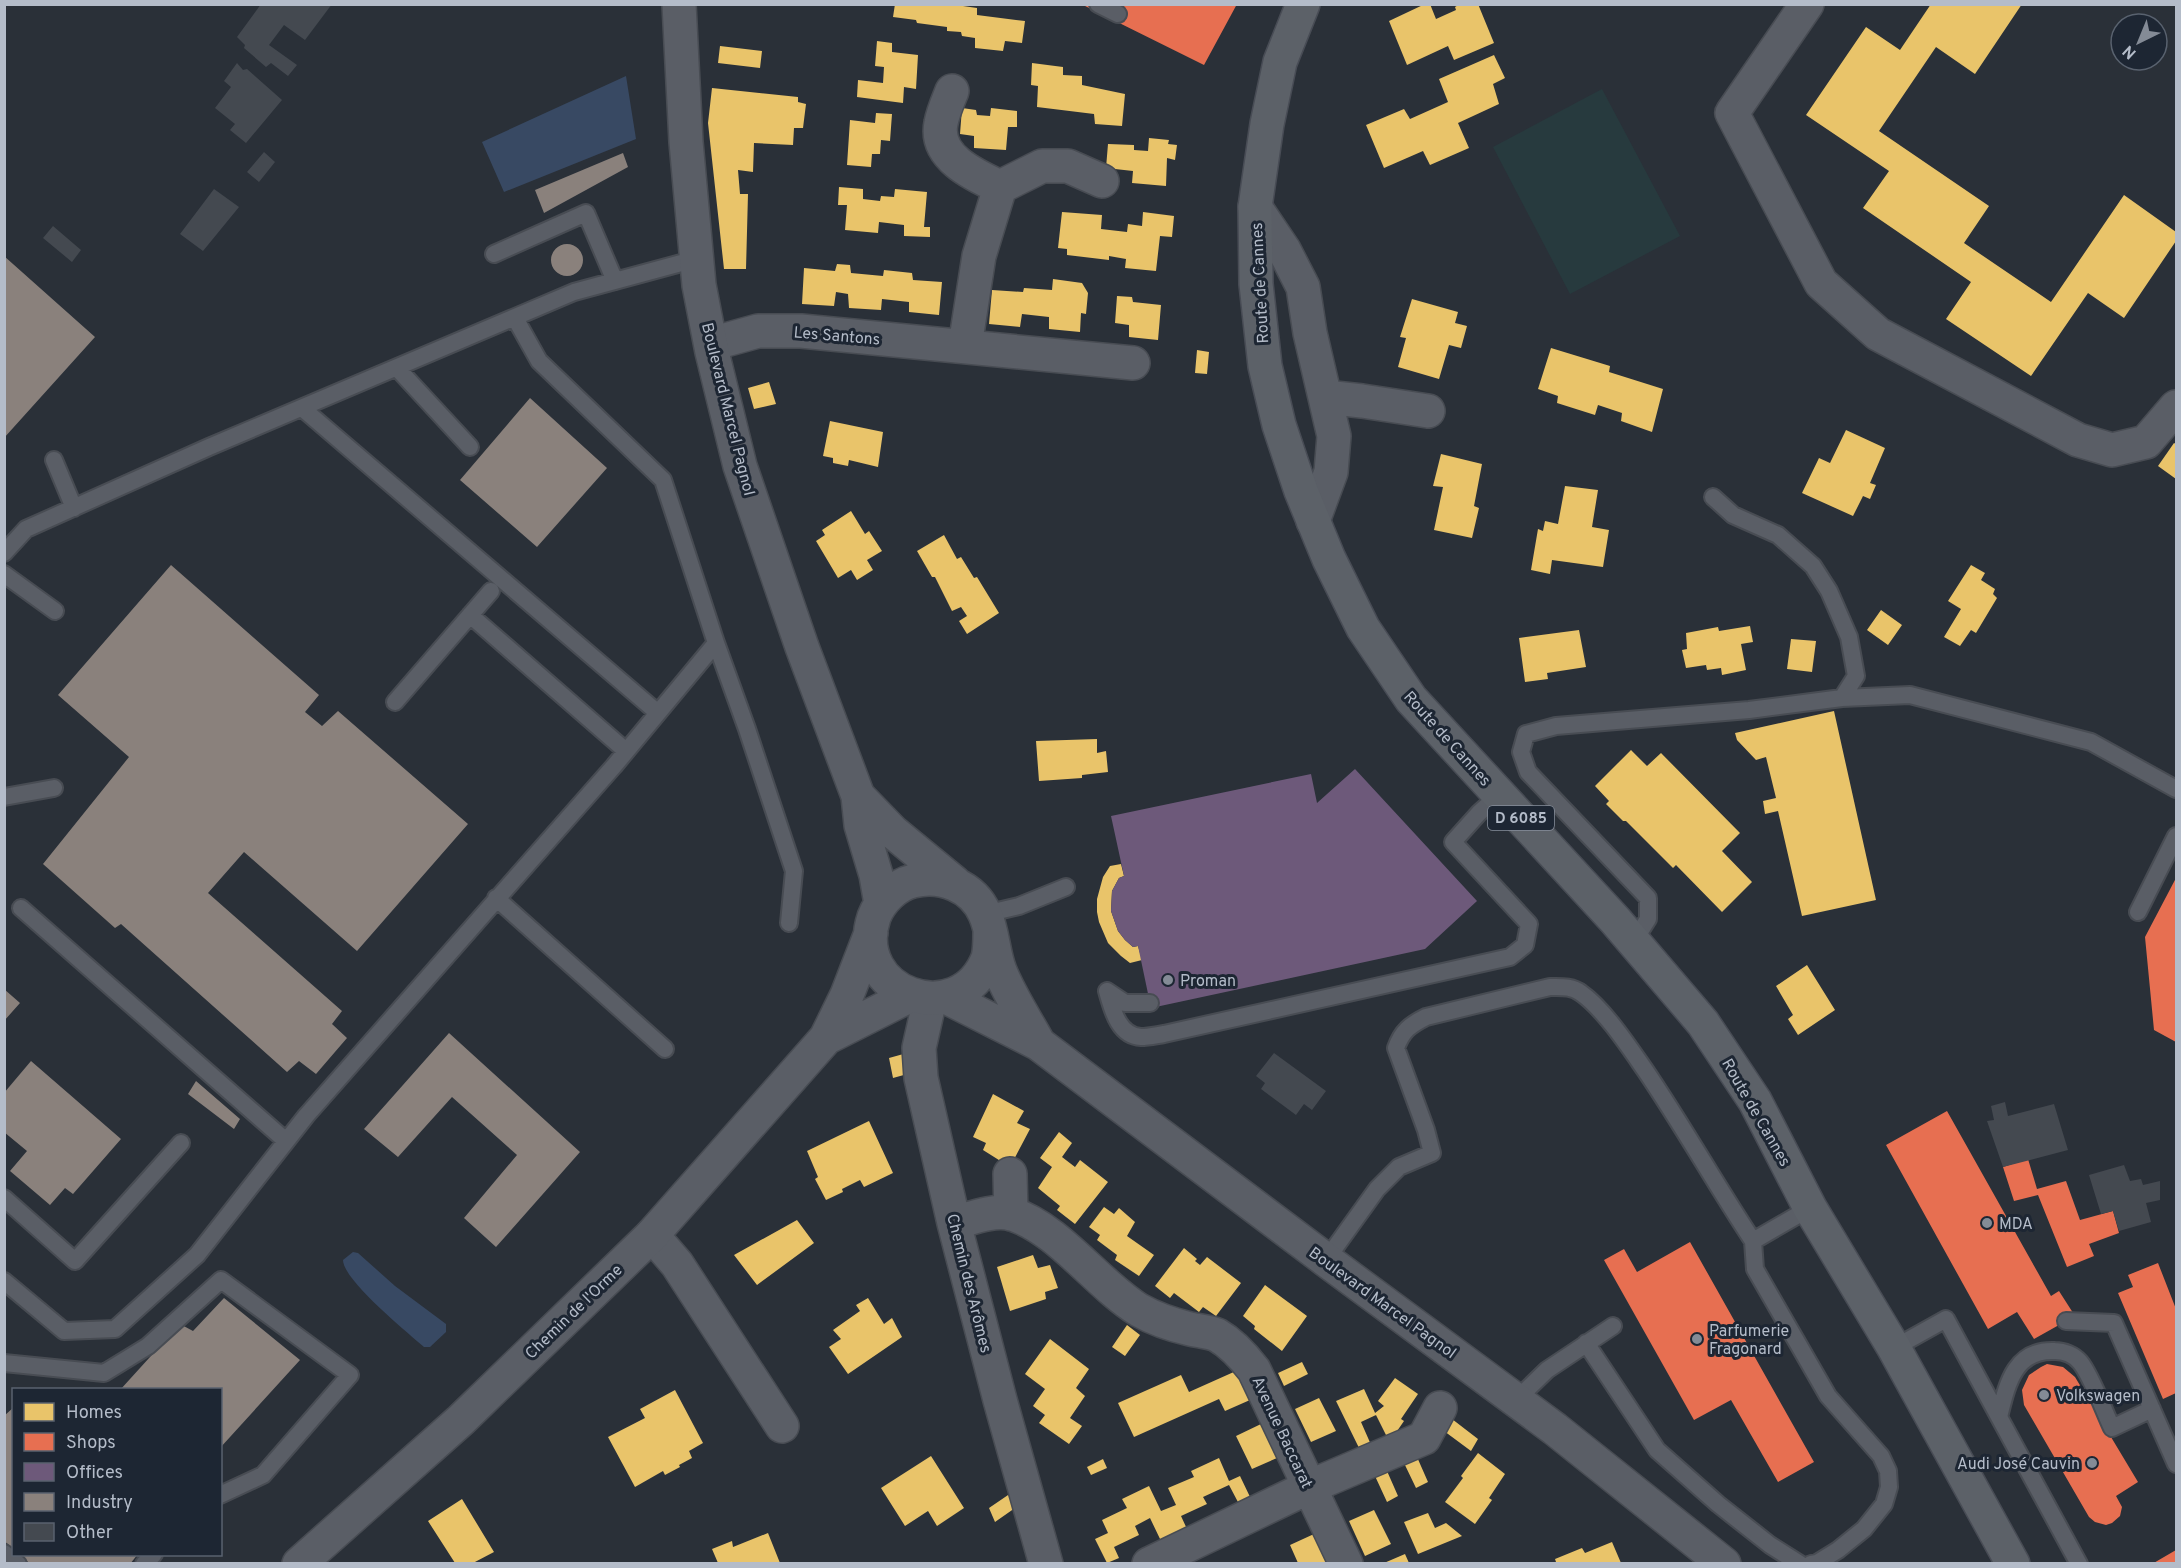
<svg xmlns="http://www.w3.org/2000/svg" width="2181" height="1568" font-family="Overpass,sans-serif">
<rect width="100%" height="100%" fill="#2a3038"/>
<path fill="#273a3e" d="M1602,89l78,147 -110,58 -77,-147z"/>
<path fill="#384963" d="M626,76l10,63 -132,53 -22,-50z
M353,1252l5,1 37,33 51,38v8l-16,15h-6c-17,-15 -81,-67 -81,-87z"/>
<path fill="#e9c46a" d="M895,4h68v2l14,2v7l48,6 -3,22 -17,-2 -2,10 -28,-3v-10l-13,-2 -1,-4 -14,-1v-4l-30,-4 -1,-3 -23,-3z
M1425,4h5l6,15 20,-9 -1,-3 5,-3h18l16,39 -40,17 -6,-14 -41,19 -18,-44z
M1931,4h91l-47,70 -39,-27 -57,84 110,75 -25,37 87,59 73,-107 52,37v9l-52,77 -36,-25 -57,83 -85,-57 25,-37 -108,-74 26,-37 -83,-56 60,-88 34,23z
M877,41l15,2v9l26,3 -2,34 -12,-2 -1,16 -46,-6 1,-17 25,3 1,-16 -9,-1z
M720,46l42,5 -2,17 -42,-5z
M1494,55l11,23 -12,6 6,20 -41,19 11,25 -39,17 -7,-14 -39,17 -18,-43 38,-16 6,10 38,-17 -9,-23z
M1032,63l31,4v8l19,1v9l43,9 -3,32 -27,-2 -1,-10 -57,-7 1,-21 -7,-1z
M712,88l86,9v5l8,2 -3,24h-9l-1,17 -39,-2 -1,29 -15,-2 2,24h8l-2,75h-22l-16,-146z
M962,108l14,2 1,5 13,1 1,-8 26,3v16h-9l-2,23 -32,-2v-12l-14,-2z
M876,113l16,1 -2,27 -9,-1 -1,14h-8l-1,13 -24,-2 3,-45 25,3z
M1149,138l20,2 -1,4 9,1 -2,15 -8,-2 -1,28 -34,-3 1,-12 -27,-3 2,-24 26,1v5l14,1z
M839,187l24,2v10l17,2 1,-5 13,1 1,-8 32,3 -3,35h6v10l-26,-1v-11l-25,-3 -1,11 -33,-3 2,-25h-9z
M1062,212l40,3 -1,14 26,3 1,-8 14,2 1,-14 31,4 -2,21 -12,-1 -4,35 -31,-3 1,-9 -17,-3v4l-42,-5v-6l-9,-1z
M837,264l13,1 1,8 32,3 1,-6 28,3 1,7 29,2 -3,33 -30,-3v-10l-27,-3 -1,11 -32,-2 -1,-14 -12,-2 -2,14 -32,-2 2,-36 31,3z
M1053,279l29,4 6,10 -2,21 -5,-1 -1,19 -31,-3v-12l-27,-3 -2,13 -31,-3 3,-34 31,2 1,-4 28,2z
M1117,296l15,1 1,5 28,3 -3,35 -29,-3v-12l-14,-2z
M1412,299l46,13 -3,11 12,3 -6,22 -12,-3 -10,34 -41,-12 8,-29 -6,-1z
M1551,348l59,18 -1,6 54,17 -11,43 -31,-11 1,-8 -24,-8 -3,10 -38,-12 1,-7 -20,-7z
M1197,350l12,2 -2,22 -12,-1z
M769,382l7,22 -22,5 -6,-21z
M830,421l53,11 -5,35 -29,-7 -1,6 -15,-3v-5l-10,-2z
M1846,430l39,18 -15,35 6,2 -6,14 -7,-3 -10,20 -51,-23 17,-35 11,5z
M2174,443l2,1v35l-18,-13z
M1441,454l41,10 -8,42 5,2 -7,30 -38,-8 9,-43 -10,-1z
M1565,486l33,4 -6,37 17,3 -6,37 -51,-7 -2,14 -19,-4 7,-41 5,2 2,-10 13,3z
M851,511l14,23 4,-3 13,20 -15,9 6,10 -16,10 -6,-10 -13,8 -22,-37 9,-6 -3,-5z
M944,535l13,24 4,-2 13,21 3,-1 22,36 -32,21 -8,-13 8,-5 -6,-9 -9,4 -17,-34h-3l-15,-26z
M1971,565l14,8 -4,7 14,9 -2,5 4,4 -21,35 -5,-3 -11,16 -16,-9 17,-28 -13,-8z
M1881,610l21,15 -14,20 -21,-15z
M1750,626l3,16 -12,2 5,26 -24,5 -1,-7 -14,2 -1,-5 -20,3 -4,-18 5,-1 -1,-16 32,-6 1,4z
M1579,630l7,37 -39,6 1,6 -23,3 -6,-44z
M1791,639l25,2 -4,31 -25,-3z
M1834,711l42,189 -74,16 -24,-105 -13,3 -2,-13 13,-3 -10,-41 -10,3 -19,-20 -2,-7z
M1097,739v14l9,-2 2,21 -26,3v3l-43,3 -3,-40z
M1631,750l16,16 14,-13 79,80 -18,18 30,31 -30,30 -46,-47 -3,3 -47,-47h-3l-17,-17 3,-3 -14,-15z
M1121,864l3,12 -5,2 -7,13 -1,20 7,20 7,9 8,7 5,-1 4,14 -12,3 -9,-7 -13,-13 -9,-21 -2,-10v-13l6,-22 7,-11z
M1807,965l28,45 -37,25 -10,-16 5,-4 -17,-29z
M907,1053l4,20 -18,5 -4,-20z
M993,1094l31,17 -7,12 13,6 -20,38 -27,-17 3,-7 -13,-6z
M869,1121l24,52 -29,14 -4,-7 -18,9 1,3 -17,8 -11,-21 3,-2 -11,-26z
M1059,1132l13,11 -10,14 13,10 5,-7 28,22 -33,42 -18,-14 3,-4 -22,-18 14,-21 -12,-9z
M1104,1207l10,7 5,-6 16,14 -8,14 27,19 -15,21 -24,-16 2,-5 -20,-15 3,-5 -11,-8z
M797,1220l17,23 -57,42 -23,-30z
M1184,1248l13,11 -2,2 5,4 7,-8 34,26 -25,33 -13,-9 -4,5 -25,-19 -4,5 -15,-12z
M1033,1255l5,13 12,-3 8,23 -13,4 1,7 -36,12 -13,-44z
M1265,1285l42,31 -25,35 -28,-22 1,-3 -12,-10z
M868,1298l16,26 8,-6 10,19 -54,37 -19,-27 12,-8 -8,-9 27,-19 -4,-6z
M1127,1325l13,10 -15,21 -13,-9z
M1050,1339l39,30 -13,19 9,8 -15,22 12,8 -13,18 -30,-21 6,-8 -12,-9 12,-17 -20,-15z
M1302,1362l6,12 -24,12 -6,-13z
M1236,1371l14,29 -25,11 -6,-12 -85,38 -16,-34 63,-28 8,17z
M1395,1378l23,16 -17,25 3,2 -11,16 -5,2 -13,-26 9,-7 -6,-5z
M1364,1389l12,26 -15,7 11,25 -11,5 -25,-51z
M675,1390l28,53 -14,8 3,7 -13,7 1,2 -15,8 -2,-4 -28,16 -27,-50 37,-19 -5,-9z
M1319,1398l17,33 -25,11 -16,-33z
M1452,1419l26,20 -7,12 -27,-20z
M1261,1424l16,34 -25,11 -16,-33z
M1478,1453l27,21 -16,24 3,2 -17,24 -30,-22 18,-24 -2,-2z
M931,1456l33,52 -27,18 -9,-15 -23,15 -24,-38z
M1417,1457l11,25 -12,6 -12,-25z
M1219,1458l10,23 11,-5 11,23 -12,5 -10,-19 -26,12 4,7 -26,12 6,13 -26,12 -11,-23 -15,8 4,9 -25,12 5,11 -12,5 -12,-24 13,-6 -6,-13 25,-12 -5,-9 27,-13 12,25 15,-6 -8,-17 26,-11 -3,-6z
M1103,1459l4,9 -16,7 -4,-8z
M1387,1471l11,25 -11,6 -12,-26z
M1011,1493l4,15 -20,14 -6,-14z
M462,1499l32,53 -21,11h-18l-27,-42z
M1374,1510l17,34 -26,12 -16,-35z
M1428,1513l7,15 11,-5 16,13 -44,18 -14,-32z
M768,1533l12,30h-62l-6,-14 20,-8 1,6z
M1314,1534l14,29h-30l-8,-18z
M1612,1542l9,21h-70l5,-1 -1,-3 27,-11 3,5z
M1405,1554l4,9h-25z"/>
<path fill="#e76f51" d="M1081,4h156l-33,61z
M2176,878v164l-22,-12 -9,-93z
M1947,1111l104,185 8,-5 16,25 -41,23 -17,-27 -29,17 -102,-184z
M2028,1159l9,30 29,-8 14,39 33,-9 6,22 -30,11 5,12 -27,11 -29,-72 -24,6 -11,-34z
M1690,1242l124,220 -36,20 -47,-82 -37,20 -90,-160 20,-11 13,23z
M2158,1263l18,46v84l-13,6 -45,-106 15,-6 -5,-12z
M2047,1364l16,3 12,10 63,105 -22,14 6,11 -2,9 -8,7 -6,2 -11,-3 -6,-5 -65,-112 -2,-15 7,-15 12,-8z
M2176,1550v14h-24z"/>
<path fill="#6d597a" d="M1355,769l122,132 -52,48 -274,59 -13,-62 -5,1 -8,-7 -7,-9 -7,-20 1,-20 7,-13 5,-2 -13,-60 200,-42 6,29z"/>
<path fill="#8a817c" d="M623,153l5,14 -84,46 -9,-23z
M551 260a16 16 0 1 1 32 0a16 16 0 1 1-32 0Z
M4,256l91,81 -91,101z
M530,398l77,70 -70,79 -77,-67z
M171,565l148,130 -14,17 17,14 16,-15 130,113 -111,127 -113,-99 -36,41 134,118 -10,13 15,14 -31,36 -17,-13 -12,11 -166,-148 -6,4 -72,-64 86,-107 -71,-62z
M4,989l16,14 -16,18z
M449,1033l131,119 -84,95 -32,-29 53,-63 -65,-58 -54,60 -34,-28z
M31,1061l90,78 -48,55 -8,-6 -15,17 -40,-34 17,-20 -23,-19v-39z
M196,1081l44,38 -6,10 -46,-35z
M224,1298l76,62 -80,88v-58h-100l60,-66 13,7z
M14,1407v142l-10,-8v-125z
M20,1554h118l-8,10h-100z"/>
<path fill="#444950" d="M261,4h71l-27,36 -21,-15 -15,20 28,20 -9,11 -17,-13 -5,4 -22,-19 1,-3 -8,-8z
M237,63l6,7 4,-1 35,31 -36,43 -16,-13 5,-6 -20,-16 16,-21 -7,-6z
M264,152l11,10 -16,20 -12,-10z
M214,189l25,18 -36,44 -23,-17z
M53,226l28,24 -9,12 -29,-24z
M1274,1053l52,38 -14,19 -8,-6 -8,11 -35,-26 4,-6 -9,-7z
M2005,1102l3,14 46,-12 14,46 -65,17 -16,-46 7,-1 -3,-14z
M2124,1165l6,16 11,-2 2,6 17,-4v19l-14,3 5,19 -32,9 -6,-20 -12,3 -12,-39z"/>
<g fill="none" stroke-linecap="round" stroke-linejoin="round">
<g stroke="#484c53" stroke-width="20">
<path id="service" d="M1098,4l20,10
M494,254l92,-41 29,68
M397,368l73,79
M302,408l356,305
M54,460l20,48
M4,553l22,-24 183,-82 365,-155 122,-33
M4,574l51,37
M470,615l156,136
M716,643l31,86 47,142 -5,52
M1842,698l68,-3 181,47 85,47
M395,702l96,-111
M4,797l50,-9
M496,898l169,151
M21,908l265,233
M2138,912l38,-76
M985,914l34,-8 47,-19
M1634,941l14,-22v-21l-120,-126 -7,-20 5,-18 30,-8 193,-16 93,-12 14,-22 -7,-39 -20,-46 -16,-25 -35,-31 -45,-20 -20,-18
M1107,991c5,17 11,45 34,46 7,0 16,-2 23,-3l346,-77 15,-12 4,-21 -76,-82 26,-29 20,-18
M1107,991l18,12h25
M4,1198l71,63 106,-118
M1810,1208l-57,33 2,28 73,127 53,60 7,15 1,16 -5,17 -20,25 -26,21 -21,13 -6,1
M1326,1260l51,-71 22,-22 33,-14 -6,-23 -30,-82c6,-17 14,-23 30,-31l124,-30c11,0 22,-1 31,6 23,16 48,54 64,77 38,56 71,115 108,171
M4,1281l60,50 51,-2 82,-74 109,-139 308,-350 102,-123 -53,-163 -124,-119 -24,-43
M2066,1321l48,2 62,141
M1586,1343l71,107 61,54 52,41 30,19
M1894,1348l52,-29 53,98
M4,1363l100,10 44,-27 73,-66 129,95 -87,100 -43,20
M1516,1400l31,-30 66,-44
M4,1553l14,11
M144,1564l10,-10
M2079,1564l-80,-147c8,-32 15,-68 56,-66 9,0 19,4 25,11 11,13 24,49 32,66l40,-19"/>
</g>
<g stroke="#484c53" stroke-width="36">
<path id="minor" d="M1807,4l-75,109 89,170 57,51 200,106 34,10 34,-8 30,-35
M952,91c-4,10 -9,21 -11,32 -7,34 33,52 59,64l-21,69 -14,90
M1000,187l42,-21h26l34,15
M1255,207l29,43 19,37 7,46 24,103 -3,36 -18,49
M711,344l47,-13h43l332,32
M1325,397l37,4 66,10
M930,999l-11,49 2,30 33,145 46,177 46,164
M1010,1174l1,40
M954,1223c18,-5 40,-14 58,-9 47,15 85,70 127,96 16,9 34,15 51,19 9,2 20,3 27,6 14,8 27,22 37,35l92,194
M652,1235l25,29 105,162
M1149,1564l160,-77 115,-49 16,-30"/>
</g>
<g stroke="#484c53" stroke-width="36">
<path id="tertiary" d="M679,4l7,138 13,143 13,67 28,114 62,181 56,149 3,29 15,50 5,29
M858,796l35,36 62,51
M990,931c0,8 0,19 -2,27 -29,75 -139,35 -114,-41 6,-16 22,-32 39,-36 28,-7 60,5 72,33 8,18 8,39 15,57 10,25 26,49 39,73
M946,997l93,47 287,216 229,169 169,135
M826,1038l85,-43
M299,1564l162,-144 191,-185 174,-197 21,-43 24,-62"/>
</g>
<g stroke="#484c55" stroke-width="36">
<path id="primary" d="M1303,4l-23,58 -13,62 -12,83 1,77 9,82 14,59 22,66 28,68 34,69 48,71 204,221 88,103 52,78 55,107 84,140 119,216"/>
</g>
<use href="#service" stroke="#5a5e66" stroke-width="16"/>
<use href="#minor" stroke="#5a5e66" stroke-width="33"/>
<use href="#tertiary" stroke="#5a5e66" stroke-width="33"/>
<use href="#primary" stroke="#5c6168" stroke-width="33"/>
</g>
<g fill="#848b96" stroke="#1d2633" stroke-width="2">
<circle cx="1168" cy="980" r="6"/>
<circle cx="1987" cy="1223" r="6"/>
<circle cx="1697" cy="1339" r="6"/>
<circle cx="2044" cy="1395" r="6"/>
<circle cx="2092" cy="1463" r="6"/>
</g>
<g text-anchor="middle" stroke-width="6" stroke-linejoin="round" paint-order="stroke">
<rect fill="#1d2633" stroke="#878f9c" stroke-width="1.5" x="1488" y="806" width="66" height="24" rx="4.5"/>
<g font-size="15" font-weight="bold" fill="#b4bcc9">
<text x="1521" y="823">D 6085</text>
</g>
<g font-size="16" fill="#b4bcc9" stroke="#1d2633">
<text transform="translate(1259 283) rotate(-93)" y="6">Route de Cannes</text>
<text transform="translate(837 335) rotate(5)" y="6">Les Santons</text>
<text transform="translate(729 409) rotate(76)" y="6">Boulevard Marcel Pagnol</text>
<text transform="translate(1448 738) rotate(48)" y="6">Route de Cannes</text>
<text transform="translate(1757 1112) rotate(60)" y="6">Route de Cannes</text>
<text transform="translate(970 1283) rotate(76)" y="6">Chemin des Arômes</text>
<text transform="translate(1383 1302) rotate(36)" y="6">Boulevard Marcel Pagnol</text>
<text transform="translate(573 1311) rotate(-44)" y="6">Chemin de l'Orme</text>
<text transform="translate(1283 1432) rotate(65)" y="6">Avenue Baccarat</text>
</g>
<g font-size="16" fill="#b4bcc9" stroke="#1d2633" text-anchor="start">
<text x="1180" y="986">Proman</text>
<text x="1999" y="1229">MDA</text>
<text x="1709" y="1336">Parfumerie<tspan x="1709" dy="18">Fragonard</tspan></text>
<text x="2056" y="1401">Volkswagen</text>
<text x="2080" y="1469" text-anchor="end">Audi José Cauvin</text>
</g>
</g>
<rect width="2181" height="1568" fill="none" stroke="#b4bcc9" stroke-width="12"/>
<rect x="12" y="1388" width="210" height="168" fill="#1d2633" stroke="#59626f" stroke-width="1.5"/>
<rect x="24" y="1403" width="30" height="18" fill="#e9c46a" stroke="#59626f" stroke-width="1.5"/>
<text x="66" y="1418" font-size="18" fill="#b4bcc9">Homes</text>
<rect x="24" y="1433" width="30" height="18" fill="#e76f51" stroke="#59626f" stroke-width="1.5"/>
<text x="66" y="1448" font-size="18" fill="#b4bcc9">Shops</text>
<rect x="24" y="1463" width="30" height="18" fill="#6d597a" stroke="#59626f" stroke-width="1.5"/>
<text x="66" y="1478" font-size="18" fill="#b4bcc9">Offices</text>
<rect x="24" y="1493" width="30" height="18" fill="#8a817c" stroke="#59626f" stroke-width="1.5"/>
<text x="66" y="1508" font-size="18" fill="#b4bcc9">Industry</text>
<rect x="24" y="1523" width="30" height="18" fill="#444950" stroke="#59626f" stroke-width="1.5"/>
<text x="66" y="1538" font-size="18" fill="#b4bcc9">Other</text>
<g transform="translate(2139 42) rotate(223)"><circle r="28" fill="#1d2633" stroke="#59626f" stroke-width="1.5"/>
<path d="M0-4.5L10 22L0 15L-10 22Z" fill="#848b96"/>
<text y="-9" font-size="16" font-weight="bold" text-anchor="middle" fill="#b4bcc9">N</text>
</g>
</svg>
